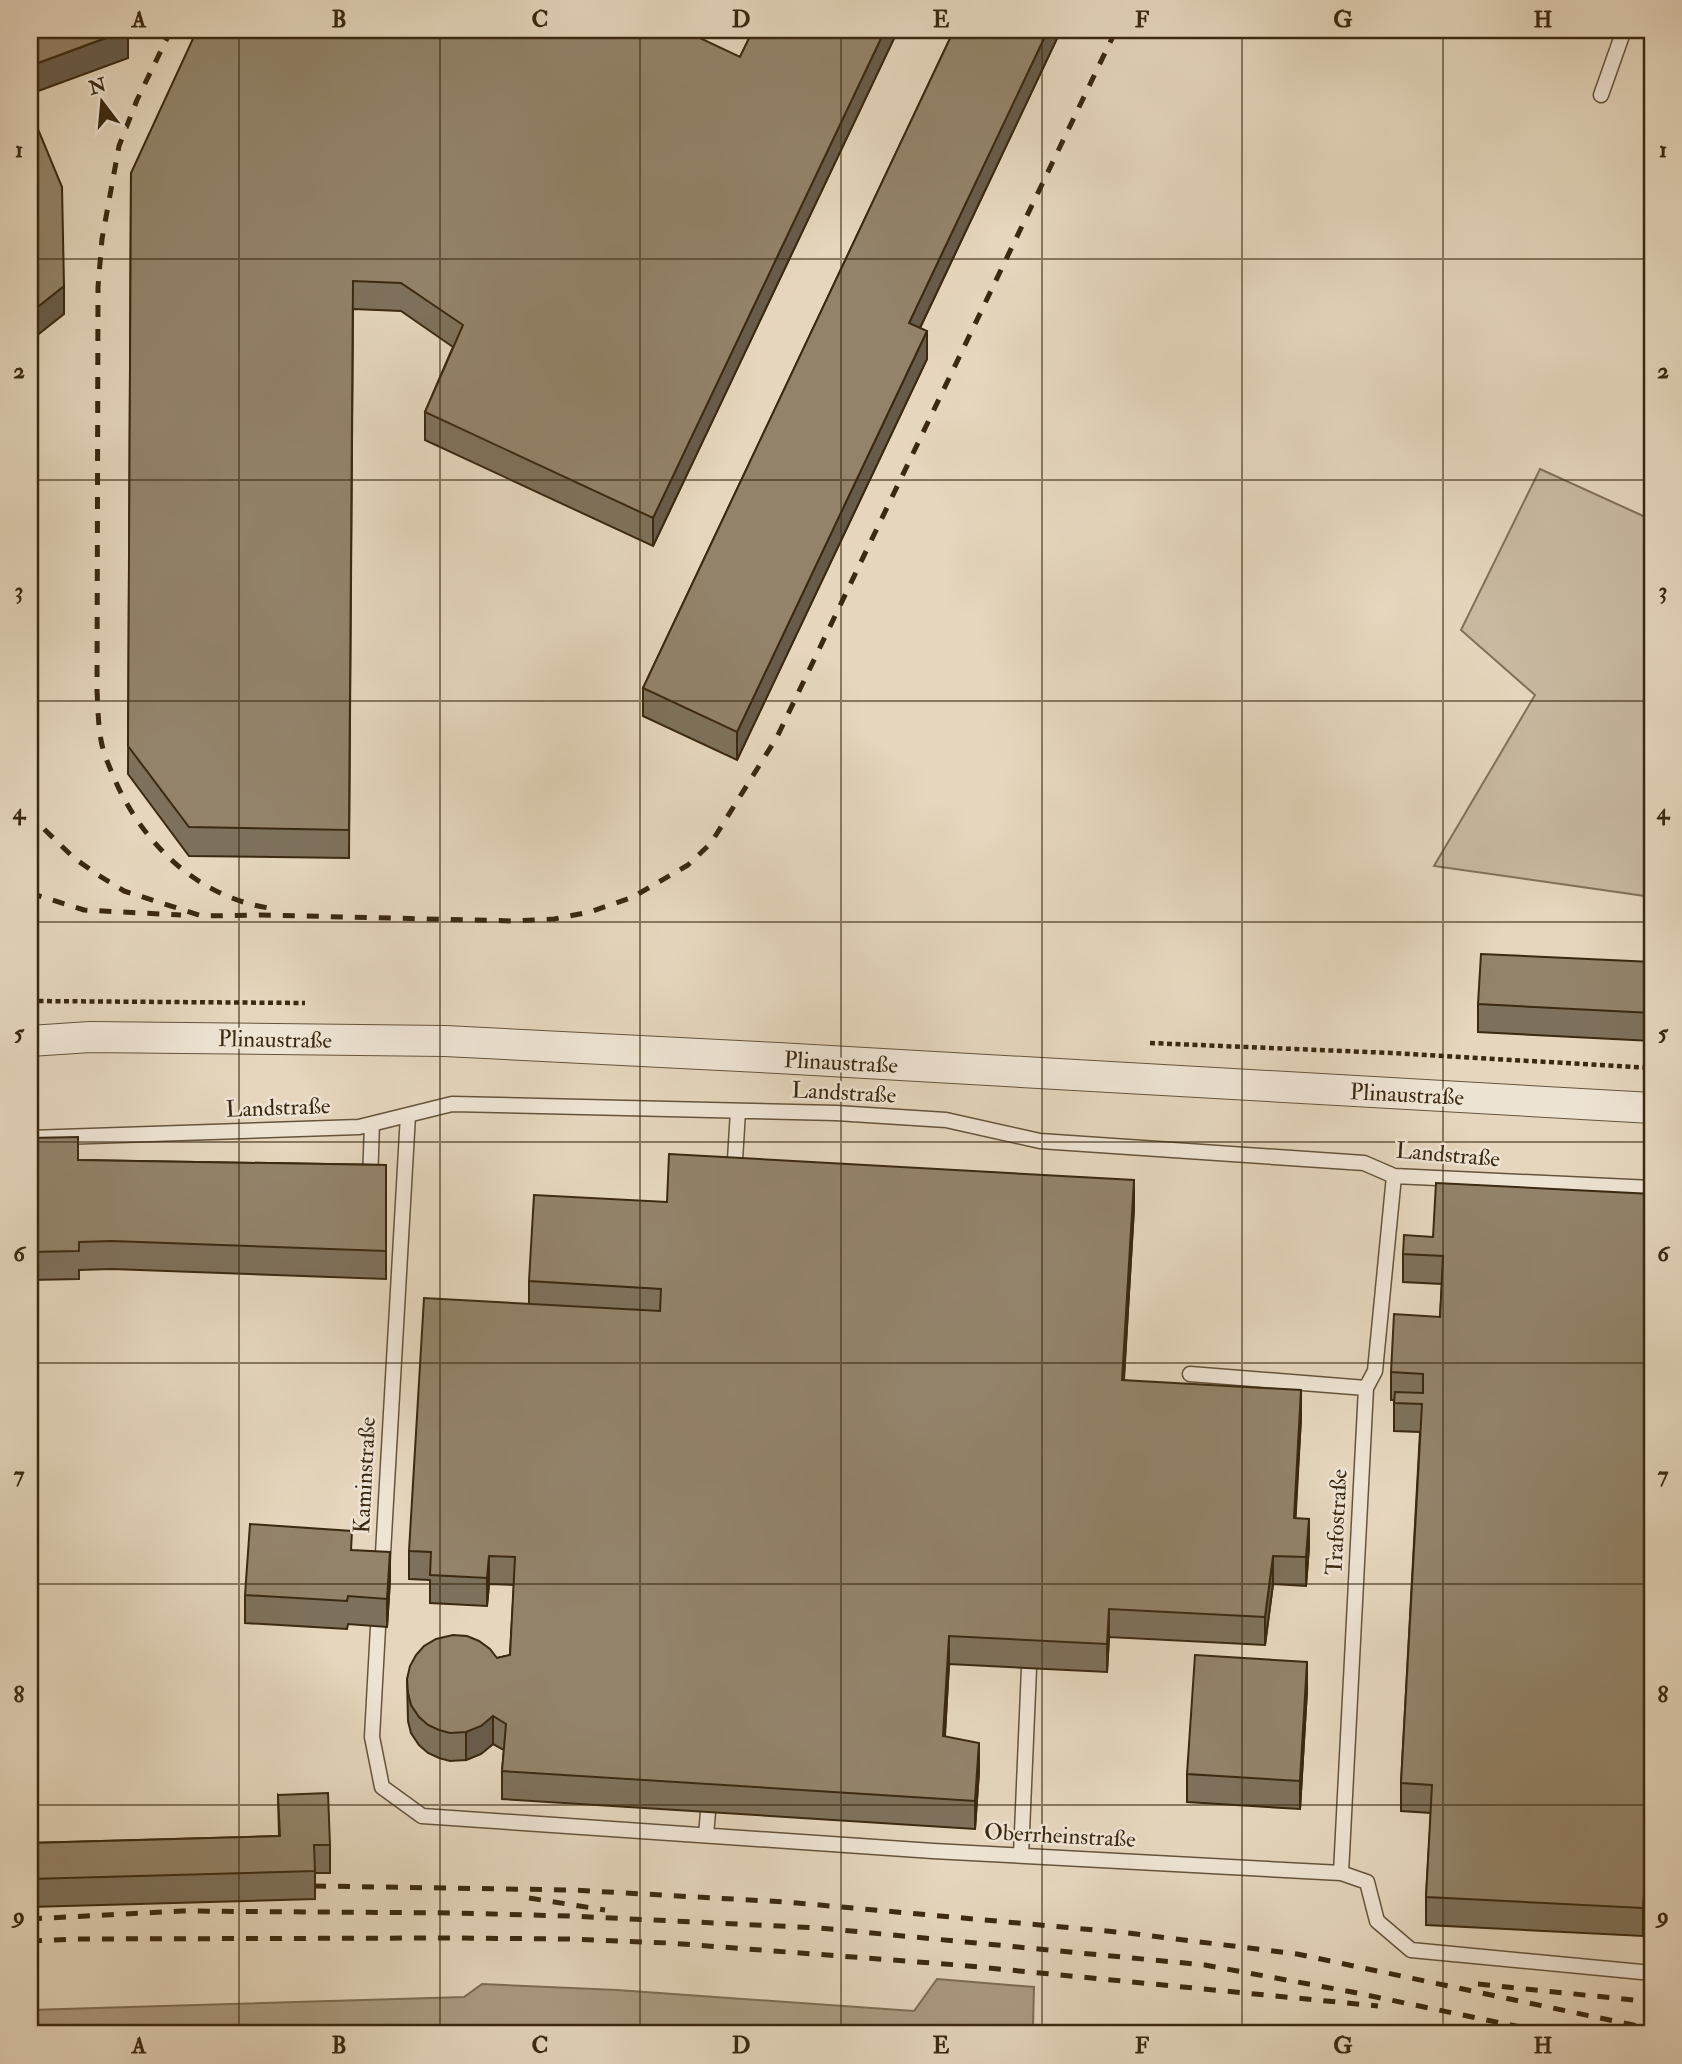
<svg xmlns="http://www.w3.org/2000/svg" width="1682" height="2064" font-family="'IM FELL Double Pica',serif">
<rect width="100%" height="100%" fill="#e5d6bd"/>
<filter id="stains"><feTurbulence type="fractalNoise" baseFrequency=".00286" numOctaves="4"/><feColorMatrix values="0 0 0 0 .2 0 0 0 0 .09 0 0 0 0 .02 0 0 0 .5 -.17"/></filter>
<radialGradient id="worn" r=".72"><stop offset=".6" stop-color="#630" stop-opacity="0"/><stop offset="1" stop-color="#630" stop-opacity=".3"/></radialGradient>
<path fill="#c8b9a0" stroke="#827158" stroke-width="2" d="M1540,469l112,51v377l-218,-31 101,-171 -74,-65z"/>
<path fill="#ab9b82" stroke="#7e6d54" stroke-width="2" d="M937,1979l97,8 -1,40 71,7h-1074v-24l434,-13 18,-13 135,6 297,21z"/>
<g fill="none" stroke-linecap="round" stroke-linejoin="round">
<g stroke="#66543b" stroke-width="17">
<path id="lane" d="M1601,95l23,-65
M30,1138l329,-11 93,-23 384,9 110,7 94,21 324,22 30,13 258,12
M734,1176l4,-65
M370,1182l2,-58
M1190,1374l176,14
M382,1571l26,-456
M379,1609l-7,128 10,50 40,29 511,35 408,22 26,9 10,39 34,29 241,23
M706,1835l2,-23
M1021,1855l8,-187
M1341,1873l25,-485 9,-17 19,-195"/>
</g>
<g stroke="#66543b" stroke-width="32">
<path id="street" d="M30,1041l60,-4 355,4 333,17 874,50"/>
</g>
<path stroke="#3b2910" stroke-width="4.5" stroke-dasharray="5 3.5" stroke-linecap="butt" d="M30,1001l275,2
M1150,1043l241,10 261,15"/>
<use href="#lane" stroke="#eee4d4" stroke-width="14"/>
<use href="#street" stroke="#eee4d4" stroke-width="30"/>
<path stroke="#3b2910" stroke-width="5" stroke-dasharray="12 12" stroke-linecap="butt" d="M171,30l-34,70 -18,46 -17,93 -4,48 -1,404c1,16 1,33 4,49 2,13 9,28 14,40 28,64 83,117 154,128
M30,810l14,19 30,29 24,17 26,16 78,25 59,-1 254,6 39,-2 36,-7 43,-15 55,-32 23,-22 66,-106 339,-707
M30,893l54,17 97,5
M314,1886l258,4 214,12 342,31 169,21 355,75
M529,1898l76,12
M30,1919l152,-8 273,2 114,3 251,12 385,37 147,27 202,42
M30,1941l46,-2 371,-1 122,1 100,4 289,22 420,41
M1478,1984l174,18"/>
</g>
<path fill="#7e715b" stroke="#3b2910" stroke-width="2" d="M753,30h145l-245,516 -228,-106v-28l28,-65 -52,-36 -48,-2 -4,549 -160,-2 -61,-82 3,-601 609,-116z
M954,30h107l-141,298 7,31 -190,401 -94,-44v-28z
M1652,962v79l-174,-9v-28z
M30,1138l48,22 308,5v114l-274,-10 -33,1v9l-49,1z
M1652,1194v713h-7l-2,29 -217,-11v-28l5,-84 -30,-2v-28l19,-351 -26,-1v-31h-3v-28l49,-55 2,-33 -39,-2v-28l30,-17z
M667,1202l467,6 -10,172 177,38 -6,100 14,29 -3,39 -33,-2 -8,61 -156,-8 -2,35 -158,-8 -4,72 34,35 -4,58 -473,-30v-28l2,-21 -11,-6 -12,10 -15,6 -16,1 -11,-3 -11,-5 -9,-8 -8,-12 -3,-12 -1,-42 103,-24 4,-70 -25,-1 -2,22 -57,-3v-23l-21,-1v-28l120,-247v-23z
M352,1550l38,30 -3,47 -39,-3 -1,5 -102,-6v-28z
M1307,1690l-7,119 -113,-7v-28z
M278,1795l52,50v28h-15v26l-285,8v-64l249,-7z"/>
<path fill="#675c4a" stroke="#3b2910" stroke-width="2" d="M128,30v28l-98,36v-28z
M885,30h13l-245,516v-28z
M1048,30h13l-152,321v-28z
M64,286v28l-34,27v-28z
M927,331v28l-190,401v-28z
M1134,1180v28l-12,200v-28z
M1301,1390v28l-7,129v-29z
M1309,1519v28l-3,39v-29z
M390,1552v28l-3,47v-28z
M489,1556v28l-2,22v-28z
M1273,1556v28l-8,61v-28z
M1109,1609v28l-2,35v-28z
M949,1636v28l-6,100v-28z
M1307,1662v28l-7,119v-28z
M493,1716v28l-12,10 -15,6v-28z
M979,1743v28l-4,58v-28z
M1645,1879v28l-2,29v-28z"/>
<path fill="#93836a" stroke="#3b2910" stroke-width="2" d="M30,30h97l-97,36z
M197,30h486l57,27 13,-27h132l-232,488 -228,-106 38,-87 -62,-42 -48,-2 -4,549 -160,-3 -61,-81 3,-573z
M954,30h94l-139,293 18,8 -190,401 -94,-44z
M30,110l32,77 2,99 -34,27z
M1481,954l171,8v51l-174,-9z
M78,1137v23l308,5v86l-274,-10 -33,1v9l-49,1v-114z
M669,1154l465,26 -12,200 179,10 -7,128 15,1 -3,38 -33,-1 -8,61 -156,-8 -2,35 -158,-8 -6,100 36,7 -4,58 -473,-30 4,-47 -13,-8 -12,10 -15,6 -16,1 -11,-3 -11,-5 -9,-8 -8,-12 -3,-12 -1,-14 3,-13 6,-11 8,-9 12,-7 17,-4 14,1 12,5 11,8 7,9 13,-3 5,-98 -26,-1 -2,22 -57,-3 1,-23 -22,-1 15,-253 236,13 1,-22 -132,-8 5,-86 133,7z
M1436,1183l216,11v685h-7l-2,29 -217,-11 6,-112 -31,-2 21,-379 -28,-1 1,-11 28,1v-19l-32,-2 3,-58 46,3 3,-61 -40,-2 1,-19 29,2z
M250,1524l102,7 -1,19 39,2 -3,47 -39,-3 -1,5 -102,-6z
M1195,1655l112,7 -7,119 -113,-7z
M328,1793l2,52h-16l1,26 -285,8v-36l250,-7 -2,-41z"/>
<path fill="none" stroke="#3b2910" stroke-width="2" stroke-opacity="0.55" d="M239,30v2004M440,30v2004M640,30v2004M841,30v2004M1042,30v2004M1242,30v2004M1443,30v2004M30,259h1622M30,480h1622M30,701h1622M30,922h1622M30,1142h1622M30,1363h1622M30,1584h1622M30,1805h1622"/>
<g text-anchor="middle" stroke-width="5" stroke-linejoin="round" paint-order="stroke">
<g font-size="23" fill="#3b2910" stroke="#eee4d4">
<text transform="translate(275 1039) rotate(1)" y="8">Plinaustraße</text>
<text transform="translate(841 1062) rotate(3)" y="8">Plinaustraße</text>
<text transform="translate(844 1092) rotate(3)" y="8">Landstraße</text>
<text transform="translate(1407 1094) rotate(3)" y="8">Plinaustraße</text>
<text transform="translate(278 1107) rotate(-2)" y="8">Landstraße</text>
<text transform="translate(1448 1154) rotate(5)" y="8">Landstraße</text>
<text transform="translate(364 1475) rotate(-87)" y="8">Kaminstraße</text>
<text transform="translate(1336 1522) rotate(-87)" y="8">Trafostraße</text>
<text transform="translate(1060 1835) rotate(3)" y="8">Oberrheinstraße</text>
</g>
</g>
<rect width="1682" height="2064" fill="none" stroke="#e5d6bd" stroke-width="77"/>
<g transform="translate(102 102) rotate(344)" stroke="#eee4d4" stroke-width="5" paint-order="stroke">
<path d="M0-5L12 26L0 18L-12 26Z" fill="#3b2910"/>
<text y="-10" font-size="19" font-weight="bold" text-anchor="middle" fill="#3b2910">N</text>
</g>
<rect x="38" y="38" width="1606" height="1987" fill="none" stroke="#3b2910" stroke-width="2.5"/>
<g font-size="23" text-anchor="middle" font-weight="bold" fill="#3b2910">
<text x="139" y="27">A</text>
<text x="339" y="27">B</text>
<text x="540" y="27">C</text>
<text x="741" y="27">D</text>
<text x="941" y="27">E</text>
<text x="1142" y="27">F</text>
<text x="1343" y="27">G</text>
<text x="1543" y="27">H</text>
<text x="19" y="157">1</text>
<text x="1663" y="157">1</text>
<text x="19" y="378">2</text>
<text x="1663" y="378">2</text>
<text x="19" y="598">3</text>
<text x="1663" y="598">3</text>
<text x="19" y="819">4</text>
<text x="1663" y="819">4</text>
<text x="19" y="1040">5</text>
<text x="1663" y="1040">5</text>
<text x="19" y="1261">6</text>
<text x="1663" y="1261">6</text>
<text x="19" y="1482">7</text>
<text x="1663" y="1482">7</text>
<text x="19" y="1702">8</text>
<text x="1663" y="1702">8</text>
<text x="19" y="1923">9</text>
<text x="1663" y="1923">9</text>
<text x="139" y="2053">A</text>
<text x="339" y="2053">B</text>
<text x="540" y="2053">C</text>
<text x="741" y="2053">D</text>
<text x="941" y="2053">E</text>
<text x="1142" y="2053">F</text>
<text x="1343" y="2053">G</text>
<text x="1543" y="2053">H</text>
</g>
<rect width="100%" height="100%" filter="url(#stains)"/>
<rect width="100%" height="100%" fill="url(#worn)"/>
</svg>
